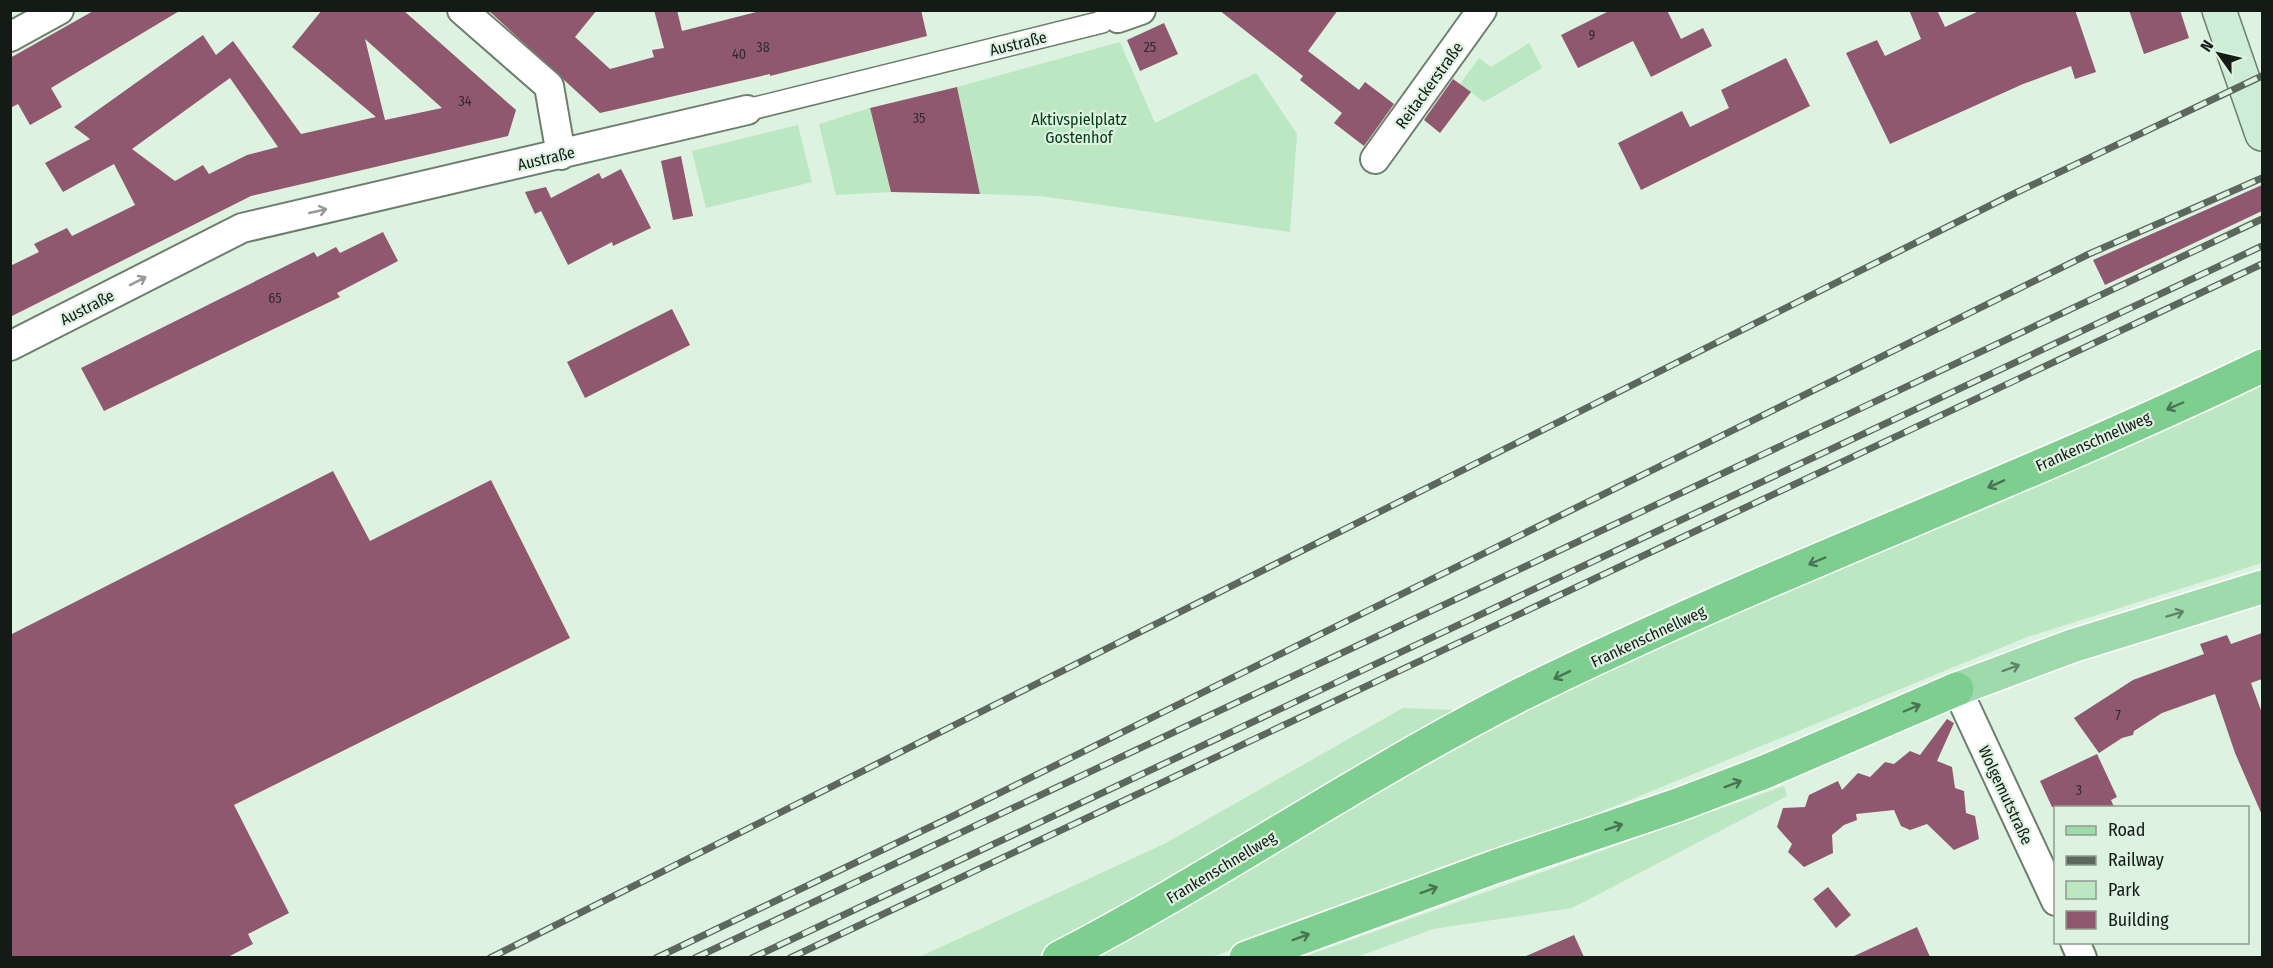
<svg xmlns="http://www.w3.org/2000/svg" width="2273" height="968" font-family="'Fira Sans Condensed',sans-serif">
<rect width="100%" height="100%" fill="#def2e1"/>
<path fill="#bbe7c2" d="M1120,42l35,81 101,-50 41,61 -7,98 -250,-36 -60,-2 -23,-107z
M1529,43l13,25 -58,34 -24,-18 19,-26 12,9z
M870,108l21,84 -55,3 -17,-71z
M798,125l14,57 -106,26 -14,-57z
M2262,383v180l-235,74 -468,192 -347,128 -124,1 354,-206 156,-81z
M1403,708l52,2 -14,14 -403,233 -121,1 247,-114z
M1784,786l3,10 -215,112 -139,21 -76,28h-54z"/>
<path fill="#8f586e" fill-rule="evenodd" d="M95,10h86l-130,78 11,19 -32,18 -12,-21 -8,4v-50z
M322,10h81l113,100 -8,26 -257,60 -241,121v-51l29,-14 -5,-8 33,-16 5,8 63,-31 -21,-41 -51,28 -18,-29 45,-24 -16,-12 129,-92 13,20 17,-14 68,93 75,-17 -84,-70zM365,39l77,69 -57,12zM230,78l48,69 -31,8 -38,19 -6,-9 -28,16 -43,-32z
M488,10h109l-22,27 35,32 44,-12 -2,-7 12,-2 -10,-38h23l5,21 82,-21h157l6,26 -157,40v-2l-170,39z
M1219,10h119l-30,41 51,39 6,-8 29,22 -30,42 -30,-23 8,-10 -42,-33 3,-4z
M1611,10h56l14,29 22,-11 9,18 -61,31 -18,-36 -55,27 -17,-33z
M1909,10h28l8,17 36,-17h94l21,62 -21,7 -4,-13 -48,18 -133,60 -44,-91 31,-13 8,16 36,-17z
M2129,10h51l9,28 -45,16z
M1164,23l14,31 -38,17 -13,-31z
M1786,58l24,48 -169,84 -23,-47 64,-32 8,16 39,-19 -8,-18z
M1453,79l18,13 -31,41 -16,-13z
M957,87l23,107 -89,-2 -21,-84z
M681,156l12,60 -20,4 -12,-59z
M621,169l30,59 -38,18 -1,-4 -44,23 -27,-54 -6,3 -10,-22 21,-5 5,11 48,-25 3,6z
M2262,185v26l-157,74 -12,-25z
M383,232l15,29 -61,32 3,4 -236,114 -23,-43 233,-116 3,5 19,-10 4,6z
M672,309l18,36 -105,53 -18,-36z
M333,471l37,70 121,-61 79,158 -336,167 55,108 -41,21 5,10 -25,13h-218v-322z
M2262,633v46l-11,4 11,30v102l-27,-62 -20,-59 -53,19 -28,18 -1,4 -11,3 -23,15 -25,-35 59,-38 71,-26 -4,-10 27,-9 4,9z
M1947,719l7,4 -17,38 15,6 3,21 9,3 2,22 9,3 4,23 -25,11 -27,-26 -17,6 -9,-4 -7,-16 -38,4 1,6 -13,5 -12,10 1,18 -29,14 -16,-15 4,-8 -15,-17 6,-19 22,-1 4,-12 29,-14 4,9 16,-17 12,4 15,-15 9,2 16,-13 10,4z
M2097,754l20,43 -6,3 3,7h-62l-12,-26z
M1828,887l23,28 -15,13 -23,-29z
M1917,927l13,30h-78z
M1574,935l10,22h-60z"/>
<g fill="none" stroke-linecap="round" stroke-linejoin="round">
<g stroke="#6d7e6f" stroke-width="24">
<path id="pedestrian" d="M747,110l355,-88"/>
</g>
<g stroke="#6d7e6f" stroke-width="32">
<path id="minor" d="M462,10l87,76 12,69
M1109,10l9,8 23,-8
M10,37l49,-27
M1375,159l107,-149
M10,346l232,-118 505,-118
M1957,689l99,212
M2075,942l7,16"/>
</g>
<g stroke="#6d7e6f" stroke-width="36">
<path id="secondary" d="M2219,10l43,124"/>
</g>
<g stroke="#fff" stroke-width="36">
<path id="primary" d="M1957,689l115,-43 190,-59"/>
</g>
<g stroke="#fff" stroke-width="36">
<path id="trunk" d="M1059,958c158,-82 304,-184 463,-264 242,-120 497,-211 740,-328
M1246,958l251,-92 181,-61 89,-34 190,-82"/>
</g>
<use href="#pedestrian" stroke="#fff" stroke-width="21"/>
<use href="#minor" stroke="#fff" stroke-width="28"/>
<use href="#secondary" stroke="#ceedd6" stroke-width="33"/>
<use href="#primary" stroke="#9edaac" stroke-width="33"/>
<use href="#trunk" stroke="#7ece90" stroke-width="33"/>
<g stroke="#5c675e" stroke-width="7">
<path id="rail" d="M490,958l1517,-761 255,-121
M656,958l293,-140 1140,-564 173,-76
M695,958l1567,-739
M752,958l1510,-712
M790,958l1472,-694"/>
</g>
<use href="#rail" stroke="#def2e1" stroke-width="4.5" stroke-dasharray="14" stroke-linecap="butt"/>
</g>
<defs><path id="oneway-shaft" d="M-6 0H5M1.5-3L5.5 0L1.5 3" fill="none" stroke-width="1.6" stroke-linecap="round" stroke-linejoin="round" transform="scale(1.5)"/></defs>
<g stroke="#959896">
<use href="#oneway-shaft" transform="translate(318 211) rotate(-13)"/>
<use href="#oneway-shaft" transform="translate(138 281) rotate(-27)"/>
</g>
<g stroke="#497452">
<use href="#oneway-shaft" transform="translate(2175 406) rotate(157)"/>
<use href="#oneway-shaft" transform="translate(1996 484) rotate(156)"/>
<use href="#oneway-shaft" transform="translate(1817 561) rotate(157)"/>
<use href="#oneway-shaft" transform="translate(1562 675) rotate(154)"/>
<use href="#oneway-shaft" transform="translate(1912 708) rotate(-23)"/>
<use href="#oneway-shaft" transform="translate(1733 784) rotate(-21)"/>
<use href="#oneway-shaft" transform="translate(1614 827) rotate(-18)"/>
<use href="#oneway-shaft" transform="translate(1429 890) rotate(-20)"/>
<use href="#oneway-shaft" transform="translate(1301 937) rotate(-20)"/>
</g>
<g stroke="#608468">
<use href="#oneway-shaft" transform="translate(2175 614) rotate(-17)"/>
<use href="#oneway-shaft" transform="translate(2011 668) rotate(-20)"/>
</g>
<g text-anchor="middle" stroke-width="4.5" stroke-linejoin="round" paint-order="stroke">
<g font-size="14" fill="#332a2b">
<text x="1592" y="40">9</text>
<text x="763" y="52">38</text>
<text x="1150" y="52">25</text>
<text x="739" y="59">40</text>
<text x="465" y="106">34</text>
<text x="919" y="123">35</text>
<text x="275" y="303">65</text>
<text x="2118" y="720">7</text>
<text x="2079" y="795">3</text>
</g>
<g font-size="16" fill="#141a15" stroke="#def2e1">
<text transform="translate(1018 43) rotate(-14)" y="6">Austraße</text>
<text transform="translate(1429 85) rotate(-54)" y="6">Reitackerstraße</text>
<text transform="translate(546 158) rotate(-13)" y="6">Austraße</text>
<text transform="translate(87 307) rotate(-27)" y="6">Austraße</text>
<text transform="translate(2093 441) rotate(-24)" y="6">Frankenschnellweg</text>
<text transform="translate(1648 636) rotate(-25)" y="6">Frankenschnellweg</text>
<text transform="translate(2006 795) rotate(65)" y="6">Wolgemutstraße</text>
<text transform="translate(1221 867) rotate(-31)" y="6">Frankenschnellweg</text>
</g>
<g font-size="16" fill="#003a15" stroke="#def2e1">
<text x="1079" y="125">Aktivspielplatz<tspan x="1079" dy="18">Gostenhof</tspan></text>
</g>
</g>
<rect width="2273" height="968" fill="none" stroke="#141a15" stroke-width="24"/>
<rect x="2054" y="806" width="195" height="138" fill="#def2e1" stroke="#8d9c8f" stroke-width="1.5"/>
<rect x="2066" y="826" width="30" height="9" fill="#9edaac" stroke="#8d9c8f" stroke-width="1.5"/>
<text x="2108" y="836" font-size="18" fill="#141a15">Road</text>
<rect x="2066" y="856" width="30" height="9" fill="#5c675e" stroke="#8d9c8f" stroke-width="1.5"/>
<text x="2108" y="866" font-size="18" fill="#141a15">Railway</text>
<rect x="2066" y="881" width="30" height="18" fill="#bbe7c2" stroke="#8d9c8f" stroke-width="1.5"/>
<text x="2108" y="896" font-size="18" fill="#141a15">Park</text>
<rect x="2066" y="911" width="30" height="18" fill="#8f586e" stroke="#8d9c8f" stroke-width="1.5"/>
<text x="2108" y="926" font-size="18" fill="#141a15">Building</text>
<g transform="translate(2219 54) rotate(304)" stroke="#def2e1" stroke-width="4.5" paint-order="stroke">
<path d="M0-4.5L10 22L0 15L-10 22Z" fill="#141a15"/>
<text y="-9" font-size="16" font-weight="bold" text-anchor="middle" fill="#141a15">N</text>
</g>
</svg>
